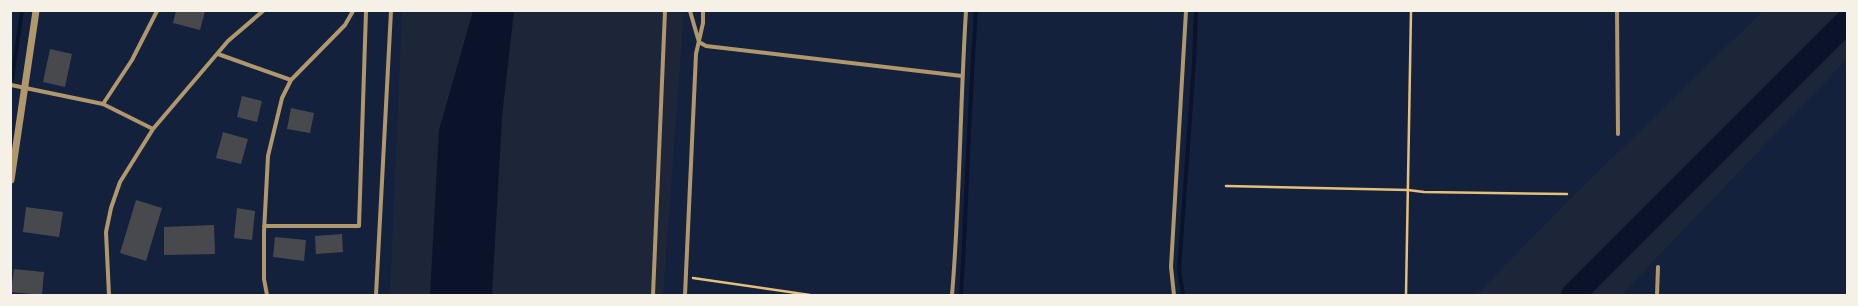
<svg xmlns="http://www.w3.org/2000/svg" width="1858" height="306" font-family="'PT Sans',sans-serif">
<rect width="100%" height="100%" fill="#14213d"/>
<path fill="#1d2539" d="M402,11h282l-21,284h-273z
M1763,11h84v48l-226,236h-145l93,-95z"/>
<path fill="#0b132b" d="M473,11h41l-12,106 -10,178h-62l9,-165z"/>
<g fill="none" stroke-linecap="round" stroke-linejoin="round">
<path stroke="#0b132b" stroke-width="4" d="M12,79l10,-68
M961,295c6,-95 8,-189 15,-284
M1183,295l-4,-25 15,-207 2,-52"/>
<path stroke="#0b132b" stroke-width="24" d="M1573,295l274,-274"/>
</g>
<path fill="#48494c" d="M176,11h29l-5,19 -27,-7z
M50,49l22,5 -7,33 -22,-5z
M242,96l20,5 -5,21 -20,-5z
M291,108l23,5 -4,20 -23,-4z
M223,132l25,7 -7,25 -25,-6z
M136,200l26,8 -16,53 -26,-8z
M26,207l37,5 -4,25 -36,-5z
M237,208l18,3 -3,29 -18,-2z
M214,225l1,29 -51,1v-28z
M342,234l1,18 -27,2 -1,-18z
M275,237l31,3 -2,21 -31,-4z
M14,269l30,3 -2,23 -31,-3z"/>
<g fill="none" stroke-linecap="round" stroke-linejoin="round">
<path stroke="#e5c07b" stroke-width="2.5" d="M1226,186l182,4 16,2 143,2
M693,278l117,17
M1406,295l5,-284"/>
<path stroke="#b1986c" stroke-width="4" d="M690,11l9,31 7,4 256,30
M1617,11l1,123
M218,54l73,26
M11,85l92,19 50,25
M103,104l29,-44 25,-49
M264,226h95l7,-215
M109,295l-3,-63 5,-24 9,-26 33,-53 75,-88 35,-30
M267,295l-3,-16v-47l4,-76 14,-58 9,-18 54,-55 8,-14
M376,295l15,-284
M653,295l12,-284
M685,295l11,-241 7,-31v-12
M952,295c8,-94 8,-189 14,-284
M1174,295l-3,-28 15,-256
M1657,295l1,-28"/>
<path stroke="#b1986c" stroke-width="7" d="M11,180l25,-169"/>
</g>
<rect width="1858" height="306" fill="none" stroke="#f6f1e7" stroke-width="24"/>
</svg>
